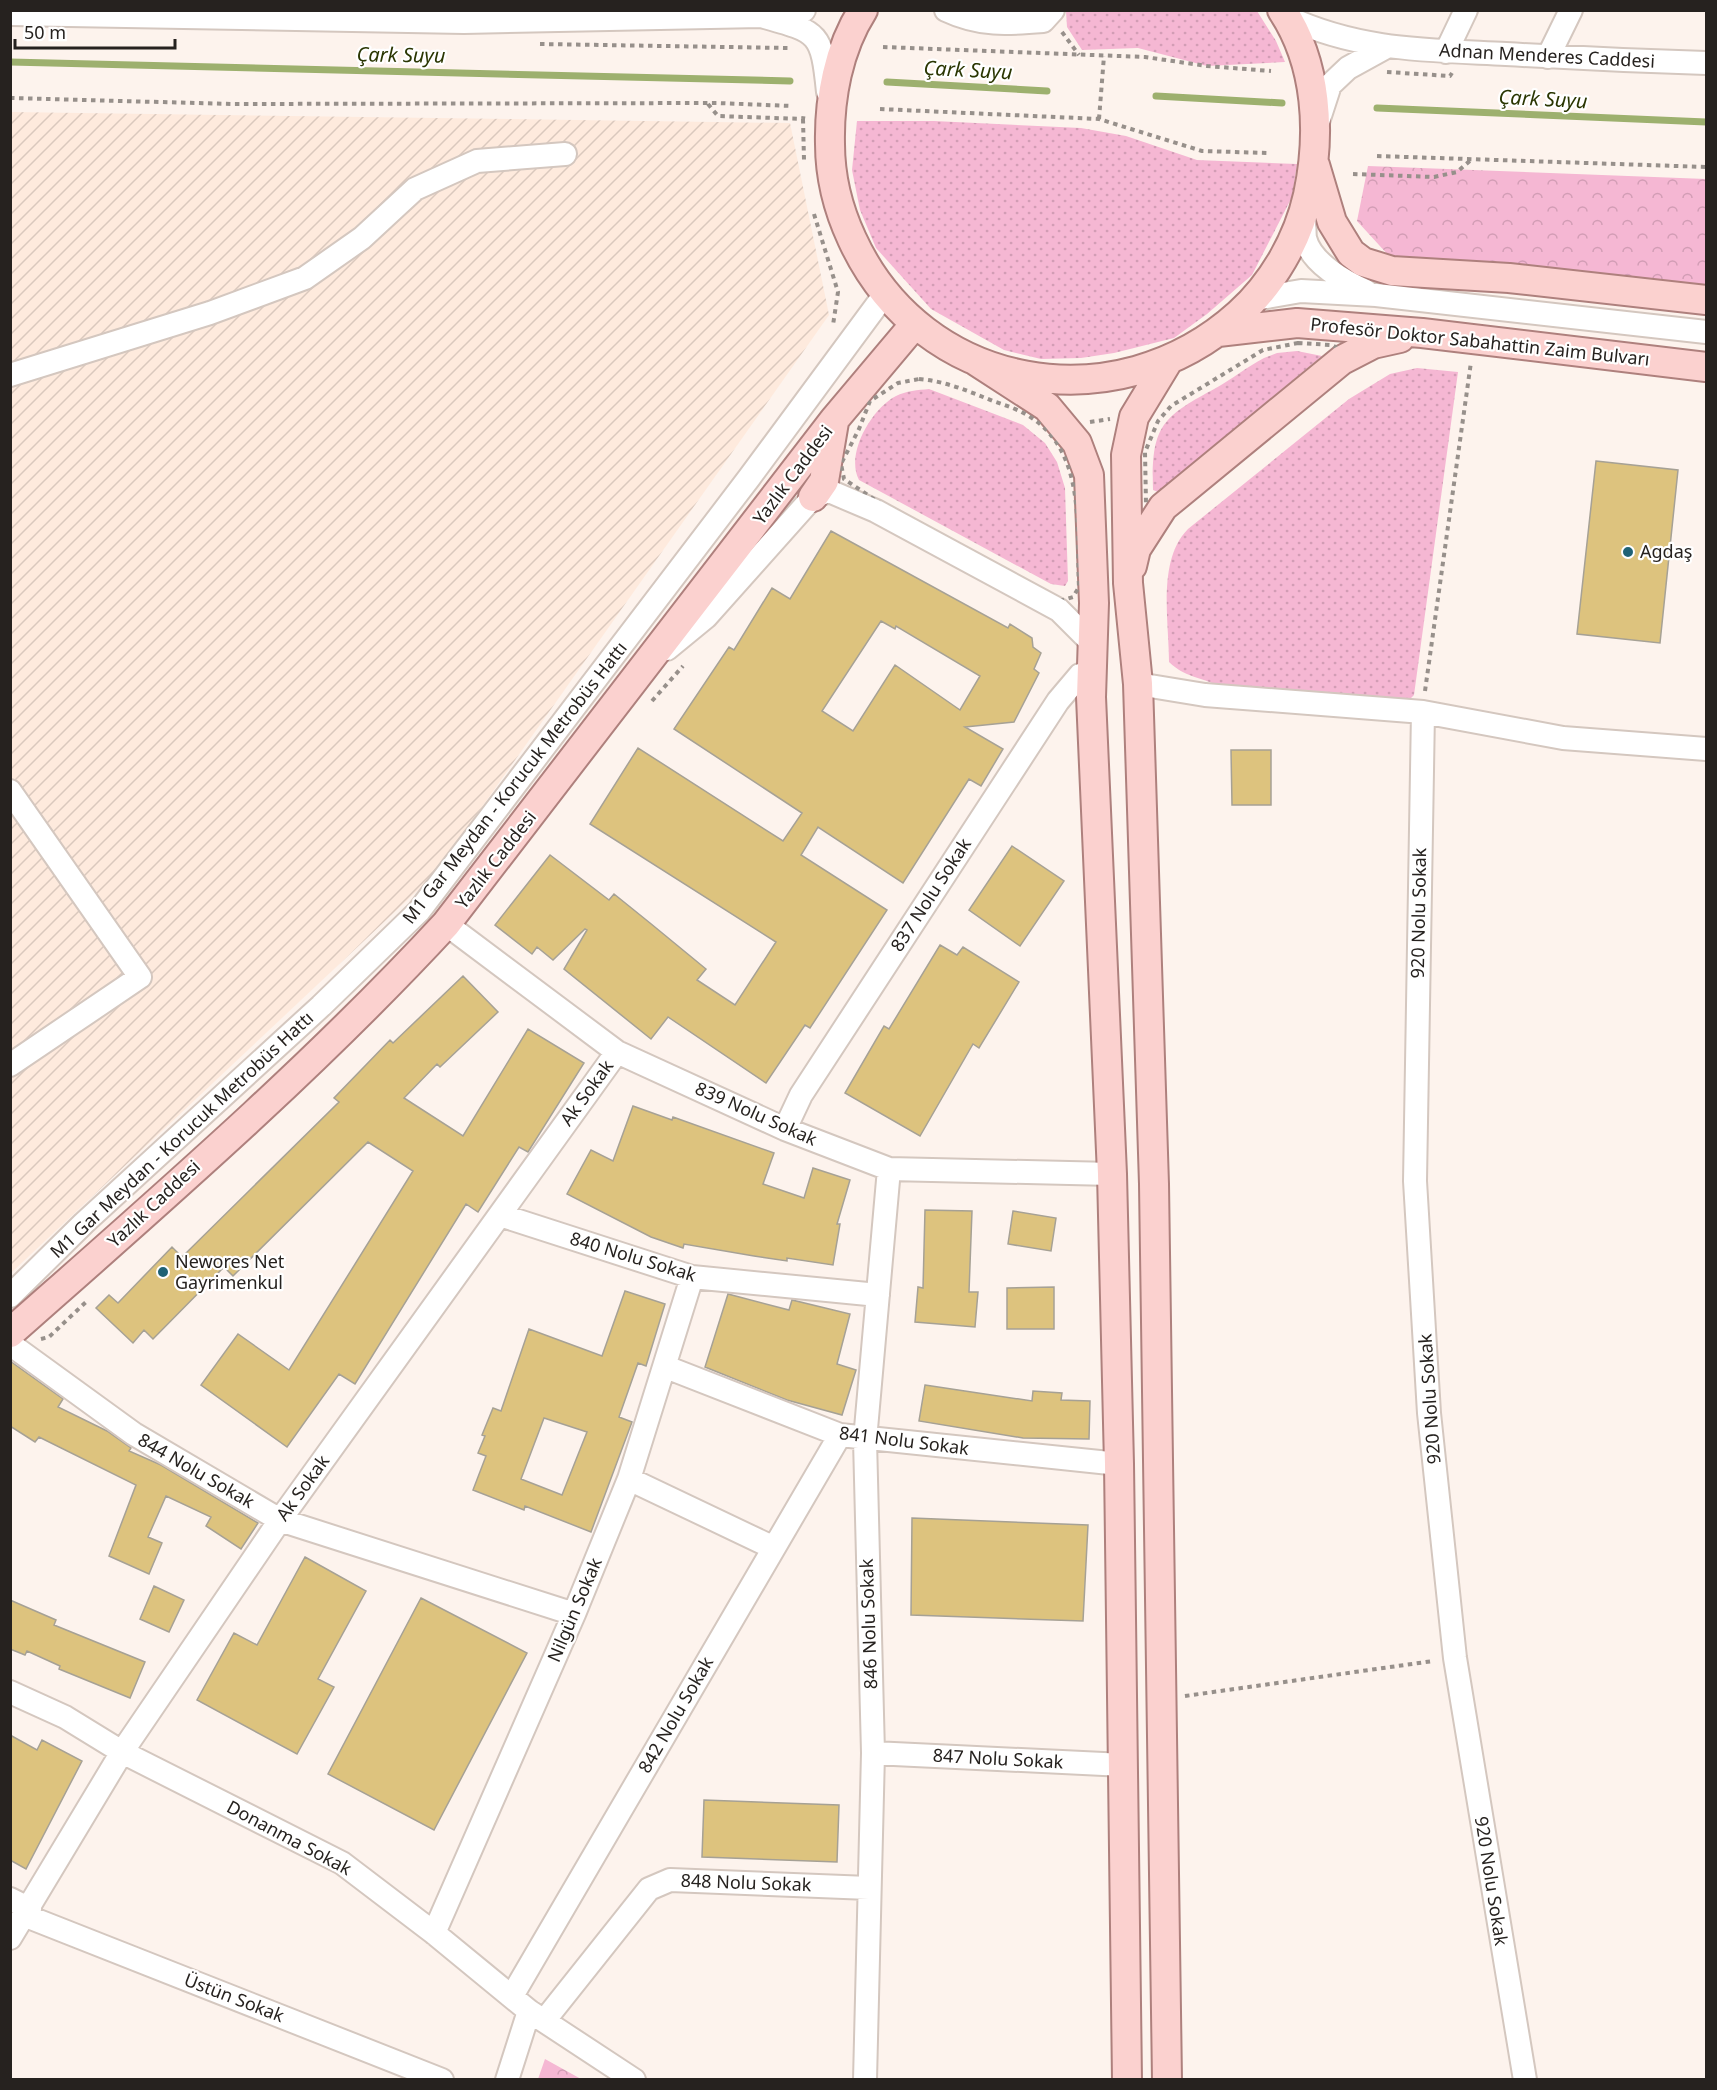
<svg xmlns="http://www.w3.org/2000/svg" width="1717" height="2090" font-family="'Noto Sans',sans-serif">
<defs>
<pattern id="industrial-furrows" width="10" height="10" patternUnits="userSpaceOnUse" patternTransform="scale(1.5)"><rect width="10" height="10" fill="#feeadd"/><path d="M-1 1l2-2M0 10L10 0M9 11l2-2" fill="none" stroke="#dac8bd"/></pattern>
<pattern id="grass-dots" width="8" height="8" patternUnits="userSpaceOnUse" patternTransform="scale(1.5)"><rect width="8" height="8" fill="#f5b7d3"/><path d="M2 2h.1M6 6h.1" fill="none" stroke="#d29db5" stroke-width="1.8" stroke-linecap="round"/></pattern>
<pattern id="park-crowns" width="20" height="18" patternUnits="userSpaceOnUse" patternTransform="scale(1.5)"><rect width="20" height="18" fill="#f5b7d3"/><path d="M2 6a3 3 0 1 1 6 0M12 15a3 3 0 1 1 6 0" fill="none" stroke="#d29db5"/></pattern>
</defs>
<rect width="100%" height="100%" fill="#fdf3ed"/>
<path fill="url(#industrial-furrows)" d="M11,112l779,11 39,192 -395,560 -423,398z"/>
<path fill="url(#grass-dots)" d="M1066,11h191l19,30 9,21 -78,4 -69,-18 -56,2 -15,-23z
M857,121h77l147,7 45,8 71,24 100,4 -5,33 -40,78 -45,39 -33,24 -60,15 -33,5 -40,1 -37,-9 -73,-41 -55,-61 -16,-38 -8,-40z
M1297,351l25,5 -164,136 -5,-2c-2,-64 9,-73 63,-102 16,-9 31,-21 48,-30l13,-5z
M1417,368l41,4 -44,323 -6,6 -180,-10c-19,-13 -42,-12 -59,-29 0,-41 -12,-102 19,-133l161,-130 41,-25z
M929,389l94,36 22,18 12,19 8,26 3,93 -3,5 -14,-2 -192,-104c-14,-26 13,-72 37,-84 10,-5 22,-6 33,-7z"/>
<path fill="url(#park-crowns)" d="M1368,166l338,13v110l-316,-32 -33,-36z
M545,2059l36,20h-43z"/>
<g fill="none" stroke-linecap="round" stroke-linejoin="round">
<path stroke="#9db06e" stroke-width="7" d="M10,62l780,19
M887,82l160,9
M1156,96l126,7
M1377,108l329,14"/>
</g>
<path fill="#ddc37e" stroke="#a6a195" stroke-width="1.5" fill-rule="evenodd" d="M1596,461l82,9 -18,173 -83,-9z
M831,531l177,97 2,-4 22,14 1,9 8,6 -7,16 5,4 -25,49 -49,5 38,22 -22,37 -12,-7 -66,104 -85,-56 -17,28 86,55 -77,118 -5,-3 -39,58 -98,-66 -17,22 -87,-70 23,-39 -2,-1 -32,31 -16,-13 -5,7 -37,-29 55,-70 59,45 5,-6 36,29 56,46 -9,11 38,25 41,-63 -186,-118 48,-76 145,93 19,-28 -128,-84 55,-82 5,3 38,-62 18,11zM881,621l14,8 1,-3 84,50 -20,34 -65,-45 -42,66 -31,-20z
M1231,750h40v55h-39z
M1012,846l52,35 -44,65 -51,-36z
M940,945l17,10 6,-8 56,35 -40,66 -6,-4 -53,92 -75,-43 39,-67 5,3z
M463,976l35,36 -58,55 -3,-3 -33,34 59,38 65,-107 56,34 -56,89 -9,-5 -41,65 -12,-8 -111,180 -16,-10 -52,73 -86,-62 37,-51 51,36 124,-199 -45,-29 -135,134 -9,-9 -71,72 -9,-9 -11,13 -37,-35 13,-13 9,8 54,-56 10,10 157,-155 -5,-4 56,-58 3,3z
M633,1106l39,14 1,-3 101,36 -11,31 41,14 9,-30 37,12 -13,44h3l-7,41 -46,-7v3l-33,-5 -70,-12 -1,4 -32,-11 -84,-43 24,-44 22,11z
M925,1210l47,1 -3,81h9l-3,35 -60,-5 3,-35 5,1z
M1013,1211l43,7 -5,33 -43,-7z
M1054,1287v42h-47v-41z
M625,1291l40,13 -19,62 -8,-3 -19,54 13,5 -41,110 -66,-26 -1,4 -51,-20 13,-34 -8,-3 7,-17 -3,-1 11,-27 8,3 28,-82 73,27zM544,1418l43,14 -25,63 -41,-16z
M728,1294l61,16 3,-10 58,14 -13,50 19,6 -14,45 -55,-15 -82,-33z
M10,1361l53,38 -5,8 49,24 24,17 -2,3 32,14 97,58 -17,26 -35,-23 5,-9 -45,-21 -18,41 14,6 -13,31 -40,-18 27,-71 -97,-48 -4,5 -25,-16z
M925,1385l107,16 1,-10 29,2 -1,7 29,1 -1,38 -66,-1 -104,-17z
M912,1518l176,7 -5,96 -172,-6z
M305,1557l61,34 -48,88 16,8 -37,67 -100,-54 37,-67 23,12z
M154,1586l30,14 -15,32 -29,-13z
M421,1598l106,55 -93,177 -106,-56z
M10,1600l46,20 -2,5 91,37 -15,36 -71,-29 1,-3 -33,-15 -2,4 -15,-6z
M10,1735l27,15 5,-10 40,21 -56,108 -16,-9z
M704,1800l135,5 -2,57 -135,-5z"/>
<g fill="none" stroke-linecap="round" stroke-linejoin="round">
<g stroke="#d4c7bf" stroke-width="26">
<path id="minor" d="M804,10l-43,6c57,16 61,15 67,76
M946,10c34,16 61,14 97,11l10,-11
M10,14l454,8 297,-6
M1287,17c72,34 141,33 219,37 67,4 134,7 200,9
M1446,52l20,-42
M1548,57l23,-47
M1317,125l13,-40 18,-17 40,-22
M1304,214c1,8 0,17 1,24 6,25 40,44 61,53
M1255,299l46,-8 75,4 330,37
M10,375l200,-62 95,-35 57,-40 53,-49 62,-28 88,-7
M667,649l39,-32 107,-120 16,-6 47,20 183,99 34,34
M1138,684l67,11 218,17 140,26 143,11
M1423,712l-8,469 14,232 26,245 70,422
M10,791l130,186 -130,88
M446,924l171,128 168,77 104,40 223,5
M785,1129l16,-34 257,-394 22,-26 11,-1
M500,1215l192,62 186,18
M10,1296l74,-73 237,-217 98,-95 330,-433 136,-184
M10,1344l124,90 146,86 294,94
M666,1367l174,68 279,29
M629,1479l145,69
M10,1692l55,25 57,35 220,111 92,70 95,78 105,69
M873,1753l251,12
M10,1899l20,10
M26,1916l416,164
M434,1933l140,-319 55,-135 63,-202
M10,1938l112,-186 158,-232 337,-468
M512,1996l328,-561
M544,2021l105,-132 21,-9 199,8
M507,2080l22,-69
M865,2080l8,-327 -8,-313 24,-271"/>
</g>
<g stroke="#ae807d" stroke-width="32">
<path id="major" d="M863,10c-25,39 -34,89 -33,134 0,33 8,65 22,95 70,153 264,186 387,75 34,-31 59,-74 69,-119 13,-61 10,-131 -26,-185
M1315,165l17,57 19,31 12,9 29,9 117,7 197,22
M1218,332l79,-9 125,10 284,34
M976,361l71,46 30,36 12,32 5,128 -3,94 21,477 7,290 8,616
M813,497l11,-16 10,-59
M1132,566l4,-17 27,-42 179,-147 31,-16 27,-6
M10,1333c148,-131 302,-264 436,-409l388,-504 80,-95
M1167,2080l-13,-896 -16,-500 -10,-101 -2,-128 8,-38 34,-56"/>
</g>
<path stroke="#97908b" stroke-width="4" stroke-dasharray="4.5 4.5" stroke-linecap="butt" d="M1062,32l17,23
M540,44l248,4
M883,47l262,10 62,9 64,5
M1387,72l63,4 2,-3
M10,98l223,6 484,-1 75,3
M708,104l10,12 85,3 1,-6
M880,109l219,10 103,32 65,2
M803,119l1,41
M1099,119l5,-63
M1377,156l329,11
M1353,174l81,3 23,-5 15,-13
M814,214l24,78 -5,33
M1298,343l33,2 9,4 -5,8 -178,147 -6,3 -5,-4 -1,-51 13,-31 13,-15 92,-56z
M919,379c26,2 49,12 74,22 12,4 24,8 34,14 60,35 49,113 52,172l-6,10 -13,4 -179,-97 -37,-25 -3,-15 18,-35 11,-28 28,-18z
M1090,422l20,-3
M1425,691l46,-329
M652,701l31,-35
M41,1339l8,-2 38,-36
M1185,1696l248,-35"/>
<use href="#minor" stroke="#fff" stroke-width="22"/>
<use href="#major" stroke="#fbd1cf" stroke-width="28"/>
</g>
<g fill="#1f6275" stroke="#fff" stroke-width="2">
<circle cx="1628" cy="552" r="6"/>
<circle cx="163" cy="1272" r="6"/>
</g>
<g text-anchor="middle" stroke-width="4.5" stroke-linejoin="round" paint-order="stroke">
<g font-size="18" fill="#26221f" stroke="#fff">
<text transform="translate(1547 56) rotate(3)" y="6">Adnan Menderes Caddesi</text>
<text transform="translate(1480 342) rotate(6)" y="6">Profesör Doktor Sabahattin Zaim Bulvarı</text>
<text transform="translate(793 475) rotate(-53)" y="6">Yazlık Caddesi</text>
<text transform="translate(515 783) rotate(-52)" y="6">M1 Gar Meydan - Korucuk Metrobüs Hattı</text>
<text transform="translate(496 860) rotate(-52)" y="6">Yazlık Caddesi</text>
<text transform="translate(931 895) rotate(-57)" y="6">837 Nolu Sokak</text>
<text transform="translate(1419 913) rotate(-89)" y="6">920 Nolu Sokak</text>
<text transform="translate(587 1093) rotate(-54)" y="6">Ak Sokak</text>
<text transform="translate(756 1114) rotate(24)" y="6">839 Nolu Sokak</text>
<text transform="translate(182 1135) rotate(-43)" y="6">M1 Gar Meydan - Korucuk Metrobüs Hattı</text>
<text transform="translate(154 1204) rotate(-43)" y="6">Yazlık Caddesi</text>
<text transform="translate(633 1257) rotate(17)" y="6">840 Nolu Sokak</text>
<text transform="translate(1430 1399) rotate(-94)" y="6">920 Nolu Sokak</text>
<text transform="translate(904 1441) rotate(7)" y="6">841 Nolu Sokak</text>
<text transform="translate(196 1471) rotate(30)" y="6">844 Nolu Sokak</text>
<text transform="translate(303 1488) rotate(-54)" y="6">Ak Sokak</text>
<text transform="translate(575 1610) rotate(-67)" y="6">Nilgün Sokak</text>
<text transform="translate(869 1624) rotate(-92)" y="6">846 Nolu Sokak</text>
<text transform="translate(676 1715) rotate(-60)" y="6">842 Nolu Sokak</text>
<text transform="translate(998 1759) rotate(3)" y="6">847 Nolu Sokak</text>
<text transform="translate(289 1838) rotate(28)" y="6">Donanma Sokak</text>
<text transform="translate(1491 1881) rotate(81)" y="6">920 Nolu Sokak</text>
<text transform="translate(746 1883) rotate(2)" y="6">848 Nolu Sokak</text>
<text transform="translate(234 1998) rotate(21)" y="6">Üstün Sokak</text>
</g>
<g font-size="18" fill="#26221f" stroke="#fff" text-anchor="start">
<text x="1640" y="558">Agdaş</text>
<text x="175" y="1268">Newores Net<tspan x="175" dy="21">Gayrimenkul</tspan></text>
</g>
<g font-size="20" font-style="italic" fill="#2a3602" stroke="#fff">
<text transform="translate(401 55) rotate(1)" y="7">Çark Suyu</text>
<text transform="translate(968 70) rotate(3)" y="7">Çark Suyu</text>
<text transform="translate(1543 99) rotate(3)" y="7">Çark Suyu</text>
</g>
</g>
<rect width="1717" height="2090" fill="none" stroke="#26221f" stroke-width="24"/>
<path d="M15 39v9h160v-9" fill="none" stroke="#26221f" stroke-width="3"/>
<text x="24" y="39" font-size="18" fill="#26221f" stroke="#ffffff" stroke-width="4.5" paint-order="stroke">50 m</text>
</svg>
